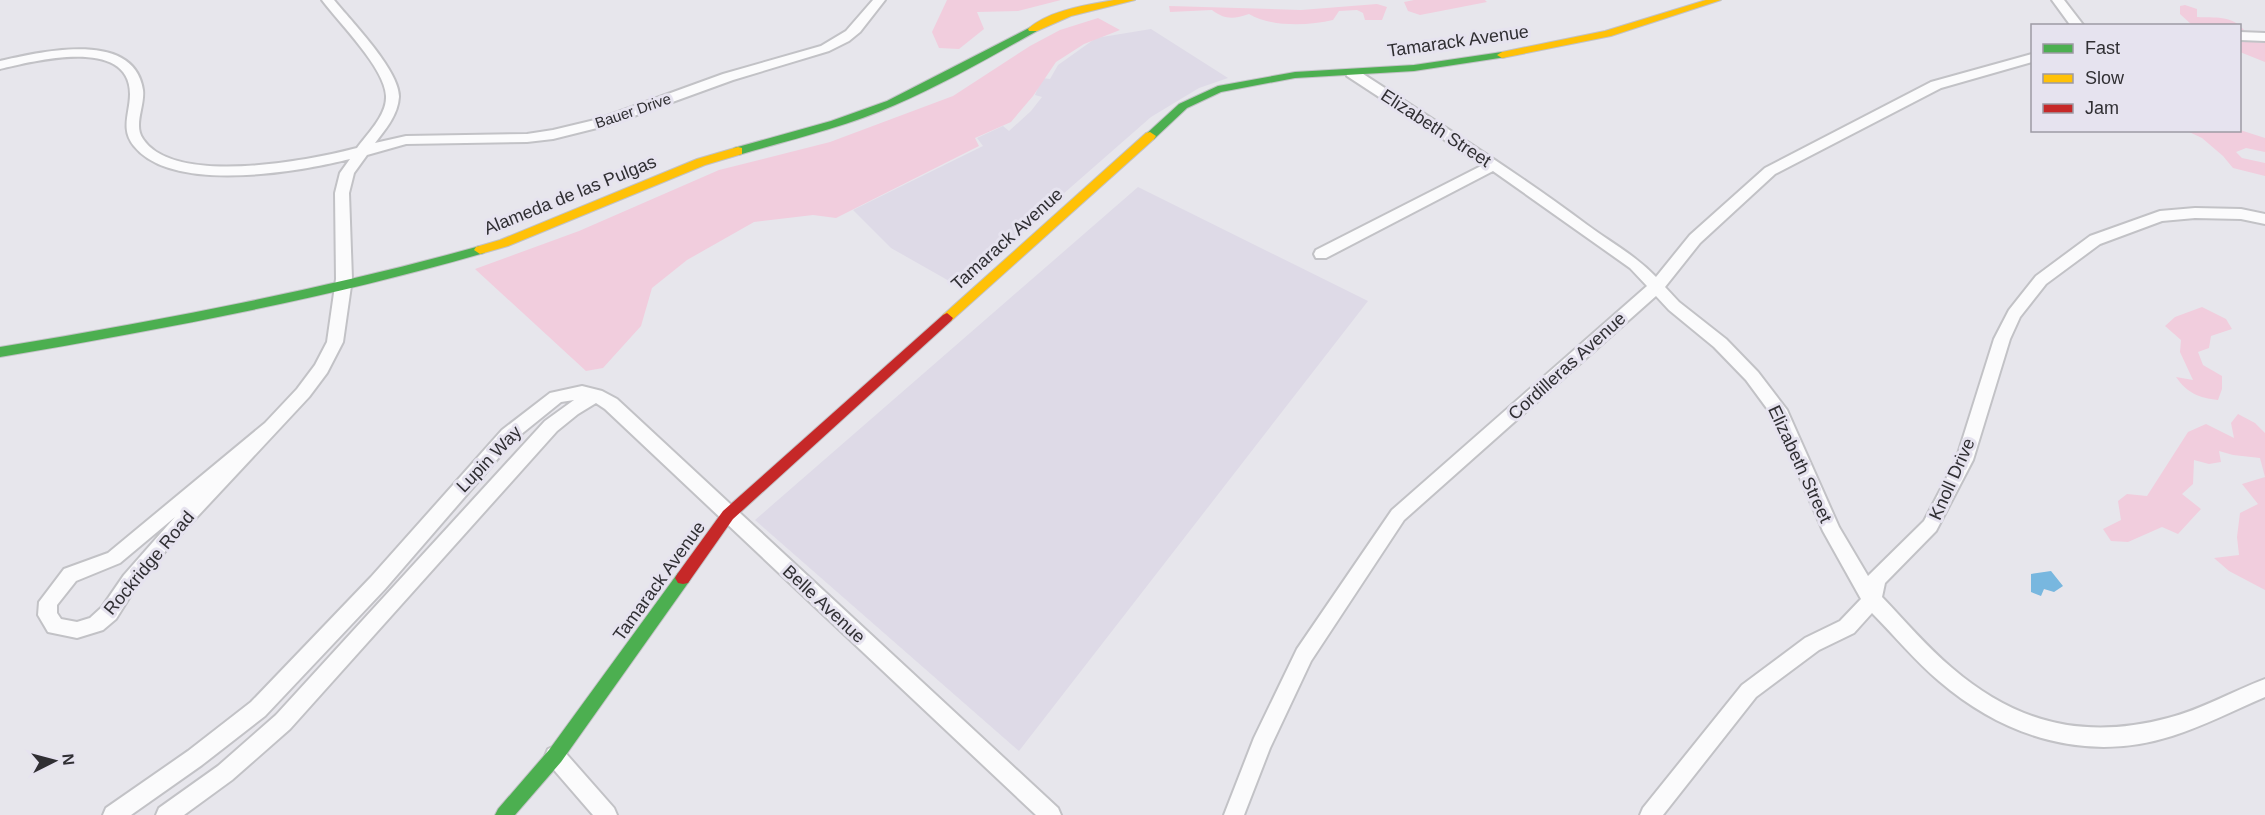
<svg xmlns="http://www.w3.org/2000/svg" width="2265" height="815" font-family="Arial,sans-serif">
<rect width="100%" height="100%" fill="#e7e6ec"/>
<path fill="#dedae7" d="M1151,29l77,49 -29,10 -48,29 -193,169 -67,-38 -38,-38 130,-64 -6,-8 26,-12 6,5 22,-20 11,-14 -7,-2 7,-17 8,1 8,-14 38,-27z
M1138,187l230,114 -349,450 -264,-231z"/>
<path fill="#f1cddd" d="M947,0h114l-43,11 -41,1 7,17 -25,20 -20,-1 -7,-16z
M1414,0h71l2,2 -67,13 -12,-4 -4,-9z
M1377,4l10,3 -5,13h-17l-2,-7 -6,-3 -18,1 -6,9c-25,6 -62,7 -84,-6 -15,5 -24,6 -37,-4l-42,2 -1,-6 132,4z
M2185,5l12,4v8c17,1 35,-2 47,13l-4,2v-6l-48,-1 -12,-11v-8z
M1098,18l22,12 -36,14 -28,18 -23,34 -22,26 -36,16 4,8 -143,72 -23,-3 -59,7 -67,38 -35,28 -11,38 -38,42 -17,3 -111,-102 104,-38 140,-61 111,-28 123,-46 77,-50 30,-16z
M2240,36l5,5 20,2v19l-25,-10z
M2240,130l25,8v14l-19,-4 -10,4 6,6 23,5v13l-32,-8 -10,-12 -21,-18 -15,-7z
M2202,307l24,12 6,10 -21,7 -2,12 -11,4 5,13 19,11v13l-4,11c-19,-2 -31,-7 -42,-23l17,3 -13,-28 1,-12 -16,-14 10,-9z
M2238,414l17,9 10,10v157l-36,-19 -15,-13 25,-3 -2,-18 3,-24 18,-9 -16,-20 23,-7 -5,-19 -27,-3 -14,-4 2,11 -12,2 -15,-4 -1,24 -11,10 19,15 -23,25 -16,-7 -34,15 -17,-1 -8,-12 18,-9 -3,-19 9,-7 20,2 41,-64 18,-8 28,14 -3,-15z"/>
<path fill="#78b7df" d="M2051,571l12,15 -9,6 -10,-3 -3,7 -10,-4v-18z"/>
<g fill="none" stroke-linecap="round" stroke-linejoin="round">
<g stroke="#c2c2c6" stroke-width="4">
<path id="street" d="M322,0h12c17,21 66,71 65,97 -1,18 -14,33 -24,46l31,-7 121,-2 26,-4 46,-11 124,-45 98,-28 25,-15 27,-31h12l-25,32 -11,9 -20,10 -96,29 -124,45 -56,14 -26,3 -121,2 -39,11 -13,18 -5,20 3,86 -9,63 -16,31 -18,24 -141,151 -32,39 -20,32 -13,11 -26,8 -29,-6 -10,-17 1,-13 25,-33 44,-16 157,-130 32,-34 18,-24 12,-23 9,-63 -1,-86 5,-20 10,-14c-52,13 -178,35 -216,-13 -14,-17 -4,-33 -4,-52 0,-58 -97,-33 -130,-25v-8c40,-9 134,-32 143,29 2,16 -10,35 0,49 32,48 168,21 214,9 10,-14 30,-33 29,-52 -1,-28 -47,-73 -64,-96zM175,517l-51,58 -22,32 -12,11 -13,4 -16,-3 -4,-6v-8l19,-24 44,-18z
M2052,0h12l20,26h-13z
M2240,32l25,1v8l-25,-1z
M2032,54v8l-91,26 -166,86 -75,69 -35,44 14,15 47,37 32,33 29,38 52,117 29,49 56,-55 32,-61 38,-121 15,-29 27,-34 54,-40 70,-25 35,-3 46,1 24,5v10l-24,-5 -46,-1 -33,3 -62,23 -54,40 -26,33 -10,22 -37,121 -37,71 -51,52 -3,14c23,24 45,50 70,71 65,56 134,72 216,50 33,-8 65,-27 97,-39v18c-31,13 -61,29 -93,39 -84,27 -167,2 -233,-55 -24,-20 -45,-46 -67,-68l-18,20 -35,17 -63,47 -93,118h-23l3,-7 99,-123 63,-47 35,-17 21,-22 -38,-68 -49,-113 -28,-38 -32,-33 -45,-37 -13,-14 -252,224 -93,141 -41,87 -26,67h-20l30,-77 43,-89 95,-139 255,-224 -17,-18 -137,-97 -167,87h-10l-2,-4 2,-4 167,-85 -136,-89 -1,-3 1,-3h10c77,50 155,99 229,154 24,18 49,31 70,53l34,-42 75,-67 166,-86z
M582,386l20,5 15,8 441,409 3,7h-25l-431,-406 -9,-6 -18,11 -21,17 -267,298 -58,51 -48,35h-28l3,-7 59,-42 58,-51 269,-294 29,-21 -13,2 -47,38 -129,149 -120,127 -63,49 -71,50h-28l3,-7 82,-57 63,-49 120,-125 131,-147 48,-37z
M555,746l7,3 52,59 3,7h-24l-45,-52 -3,-7 3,-7z"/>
</g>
<g stroke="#c2c2c6" stroke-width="2">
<path id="fast" d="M1033,26l4,1v4c-47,26 -93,53 -142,74 -49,22 -102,34 -153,49l-4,1 -6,-4 2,-3 97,-27 56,-20z
M1502,52l5,3 -1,2 -92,14 -119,7 -74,14 -34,16 -33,31 -4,1 -6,-4 35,-32 39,-18 77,-14 119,-7z
M480,246l4,1 2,3 -2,3c-159,46 -321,76 -484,104v-10c162,-27 322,-57 480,-101z
M683,572l5,1 3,5 -3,5 -127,179 -46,53h-20l3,-6 51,-59 129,-177z"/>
</g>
<g stroke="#c2c2c6" stroke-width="2">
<path id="slow" d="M1114,0h21l-64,16 -34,15h-8l-1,-2c21,-19 59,-24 86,-29z
M1706,0h15l-110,36 -109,22 -5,-3 5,-3 103,-21z
M1150,132l6,4 -2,3 -203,182h-8l-2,-3 2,-3 203,-182z
M738,147l4,1v6l-37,11 -197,81 -28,8 -6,-4 2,-3 24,-7 197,-81z"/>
</g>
<g stroke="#c2c2c6" stroke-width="2">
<path id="jam" d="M947,313l6,5 -2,3 -218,198 -45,64 -5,1 -5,-1 -3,-5 3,-5 45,-62 220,-196z"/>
</g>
<use href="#street" fill="#fbfbfc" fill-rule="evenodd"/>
<use href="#fast" fill="#4caf50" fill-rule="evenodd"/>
<use href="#slow" fill="#ffc107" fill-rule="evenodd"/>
<use href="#jam" fill="#c62828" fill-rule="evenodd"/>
</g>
<g text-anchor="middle" stroke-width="6" stroke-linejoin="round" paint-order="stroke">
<g font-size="15" fill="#302f33" stroke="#e6e3ef">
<text transform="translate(633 111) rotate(-19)" y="5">Bauer Drive</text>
</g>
<g font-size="18" fill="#302f33" stroke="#e6e3ef">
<text transform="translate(1458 41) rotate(-8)" y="6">Tamarack Avenue</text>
<text transform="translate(1436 128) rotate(33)" y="6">Elizabeth Street</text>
<text transform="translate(570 195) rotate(-22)" y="6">Alameda de las Pulgas</text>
<text transform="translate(1007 239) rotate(-42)" y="6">Tamarack Avenue</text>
<text transform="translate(1567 366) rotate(-42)" y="6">Cordilleras Avenue</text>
<text transform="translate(489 459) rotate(-46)" y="6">Lupin Way</text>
<text transform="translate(1800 464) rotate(65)" y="6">Elizabeth Street</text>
<text transform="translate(1952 479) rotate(-66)" y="6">Knoll Drive</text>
<text transform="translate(149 563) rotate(-50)" y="6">Rockridge Road</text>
<text transform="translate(659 581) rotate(-54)" y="6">Tamarack Avenue</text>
<text transform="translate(824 604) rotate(43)" y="6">Belle Avenue</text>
</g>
</g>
<rect x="2031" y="24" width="210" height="108" fill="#e6e3ef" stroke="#9d9ba4" stroke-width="1.5"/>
<rect x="2043" y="44" width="30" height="9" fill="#4caf50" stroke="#9d9ba4" stroke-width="1.5"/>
<text x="2085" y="54" font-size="18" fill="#302f33">Fast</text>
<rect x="2043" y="74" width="30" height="9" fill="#ffc107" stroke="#9d9ba4" stroke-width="1.5"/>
<text x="2085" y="84" font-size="18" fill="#302f33">Slow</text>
<rect x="2043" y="104" width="30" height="9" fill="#c62828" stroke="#9d9ba4" stroke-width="1.5"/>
<text x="2085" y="114" font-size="18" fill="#302f33">Jam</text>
<g transform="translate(54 761) rotate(84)" stroke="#e6e3ef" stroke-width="4.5" paint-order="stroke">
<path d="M0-4.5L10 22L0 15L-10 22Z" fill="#302f33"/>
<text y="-9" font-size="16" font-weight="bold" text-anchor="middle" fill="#302f33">N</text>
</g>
</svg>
